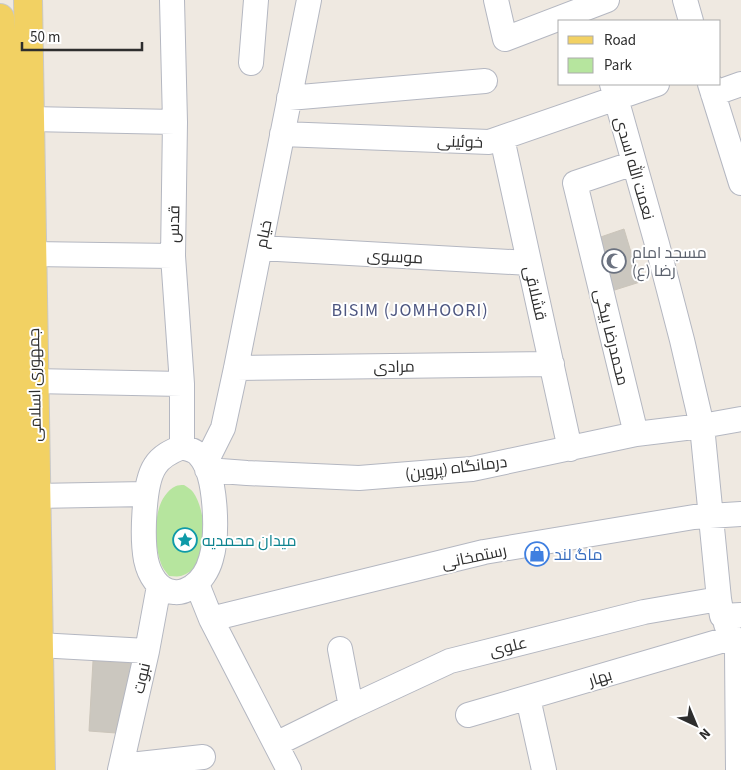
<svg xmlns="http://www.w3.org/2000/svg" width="741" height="770" font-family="'Source Sans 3',Cairo,sans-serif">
<rect width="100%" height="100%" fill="#efe9e1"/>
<path fill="#b6e59e" d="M184,485c3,2 7,4 9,7 12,16 15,56 4,73 -4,5 -10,9 -16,11 -4,1 -8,0 -12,0 -3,-4 -5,-6 -7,-10 -9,-21 -11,-68 14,-80 2,-1 5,-1 8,-1z"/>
<path fill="#cbc7bf" stroke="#cbc5ba" d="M624,229l16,53 -38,12 -13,-53z
M93,661l40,2 -17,70 -27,-2z"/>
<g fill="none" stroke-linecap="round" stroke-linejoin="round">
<g stroke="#b4b7c1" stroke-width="26">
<path id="minor" d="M172,0l3,122 -2,134 9,128v63
M496,0l9,39 102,-39
M685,0l6,21
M251,63l5,-63
M612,84l45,160 25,96 20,86 17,173
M710,84l31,99
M713,94l28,-10
M289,98l196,-17
M30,119l145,3
M282,134l207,8 168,-58
M502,138l68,311
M634,163l-59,20 61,251
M260,248l269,15
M32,254l141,2
M236,368l316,-4
M33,381l149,3
M182,447c6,2 13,3 17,8 18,19 19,80 12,104 -3,11 -10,22 -19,28 -5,3 -12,6 -18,5 -16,-1 -25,-18 -28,-32 -4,-21 -3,-76 9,-94 6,-10 17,-15 27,-19z
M205,464l18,-36 13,-60 73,-368
M207,470l40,3 112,5 113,-9 164,-35 66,-8 39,-7
M35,496l111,-2
M197,584l14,35 78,151
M211,619l273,-67 210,-35 47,-3
M726,624l11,26 1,120
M38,645l109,6
M340,649l11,58
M528,698l16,72
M468,715l263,-77
M276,744l75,-37 99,-46 194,-49 75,-13 3,17 19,-1
M121,766l82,-9
M120,770l27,-119 12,-65"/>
</g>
<g stroke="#c9c9c9" stroke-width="30">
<path id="major" d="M28,0l13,770
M0,18l4,94 10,658"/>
</g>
<use href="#minor" stroke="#fff" stroke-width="24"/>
<use href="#major" stroke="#f2d163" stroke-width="28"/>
</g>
<defs>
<g id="mosque-ring" transform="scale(1.25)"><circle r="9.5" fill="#fff" stroke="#6b7280" stroke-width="1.5"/><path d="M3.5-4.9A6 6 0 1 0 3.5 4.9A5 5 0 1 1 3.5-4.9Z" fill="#6b7280"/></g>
<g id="sight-ring" transform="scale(1.25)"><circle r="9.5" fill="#fff" stroke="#0f9aa8" stroke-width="1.5"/><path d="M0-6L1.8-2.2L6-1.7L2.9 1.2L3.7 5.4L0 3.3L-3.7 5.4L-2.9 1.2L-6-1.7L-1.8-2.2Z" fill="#0f9aa8"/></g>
<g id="shop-ring" transform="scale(1.25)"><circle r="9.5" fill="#fff" stroke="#3f7fe0" stroke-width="1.5"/><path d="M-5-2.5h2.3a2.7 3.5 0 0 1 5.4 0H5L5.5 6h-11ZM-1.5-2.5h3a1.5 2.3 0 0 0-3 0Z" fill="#3f7fe0"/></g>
</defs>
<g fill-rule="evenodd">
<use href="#mosque-ring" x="614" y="261"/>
<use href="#sight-ring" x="185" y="540"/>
<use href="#shop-ring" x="537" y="554"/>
</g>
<g text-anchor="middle" stroke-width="4" stroke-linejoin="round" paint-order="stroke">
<g font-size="16" fill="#2e2e2e" stroke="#fff">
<text transform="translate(460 141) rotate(2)" y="6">خوئینی</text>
<text transform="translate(635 168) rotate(74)" y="6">نعمت الله اسدی</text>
<text transform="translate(173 224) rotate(-89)" y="6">قدس</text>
<text transform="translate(263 234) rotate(-79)" y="6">خیام</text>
<text transform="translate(395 256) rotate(3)" y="6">موسوی</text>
<text transform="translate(536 293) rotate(77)" y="6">قشلاقی</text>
<text transform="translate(612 337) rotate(76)" y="6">محمدرضا بیگی</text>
<text transform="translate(394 366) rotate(-1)" y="6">مرادی</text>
<text transform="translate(34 385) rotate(-91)" y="6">جمهوری اسلامی</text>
<text transform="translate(456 467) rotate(-7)" y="6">درمانگاه (پروین)</text>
<text transform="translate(474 556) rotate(-12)" y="6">رستمخانی</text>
<text transform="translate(508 646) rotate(-14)" y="6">علوی</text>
<text transform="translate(600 677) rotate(-17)" y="6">بهار</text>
<text transform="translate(141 678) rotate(-77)" y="6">نبوت</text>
</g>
<g font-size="16" fill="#5b616d" stroke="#fff" text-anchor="start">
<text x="632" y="258">مسجد امام<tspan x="632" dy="18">رضا (ع)</tspan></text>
</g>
<g font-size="16" fill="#0d838f" stroke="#fff" text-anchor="start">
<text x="202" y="546">میدان محمدیه</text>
</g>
<g font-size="16" fill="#366cbe" stroke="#fff" text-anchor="start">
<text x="554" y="560">ماگ لند</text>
</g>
<g font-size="18" letter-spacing="1" fill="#4d5680" stroke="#fff">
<text x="410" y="316">BISIM (JOMHOORI)</text>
</g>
</g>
<rect x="558" y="20" width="162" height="65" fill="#ffffff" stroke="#ababab"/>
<rect x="568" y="36" width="25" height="8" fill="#f2d163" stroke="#ababab"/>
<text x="604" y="45" font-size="15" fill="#2e2e2e">Road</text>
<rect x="568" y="58" width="25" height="15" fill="#b6e59e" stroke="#ababab"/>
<text x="604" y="70" font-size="15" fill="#2e2e2e">Park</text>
<g transform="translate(696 725) rotate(136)" stroke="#ffffff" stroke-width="4" paint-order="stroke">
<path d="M0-4L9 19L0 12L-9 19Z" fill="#2e2e2e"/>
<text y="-8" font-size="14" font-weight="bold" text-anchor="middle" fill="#2e2e2e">N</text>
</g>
<path d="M22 42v8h120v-8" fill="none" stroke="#2e2e2e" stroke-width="2.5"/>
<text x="30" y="42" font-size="15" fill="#2e2e2e" stroke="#ffffff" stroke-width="4" paint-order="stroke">50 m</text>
</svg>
